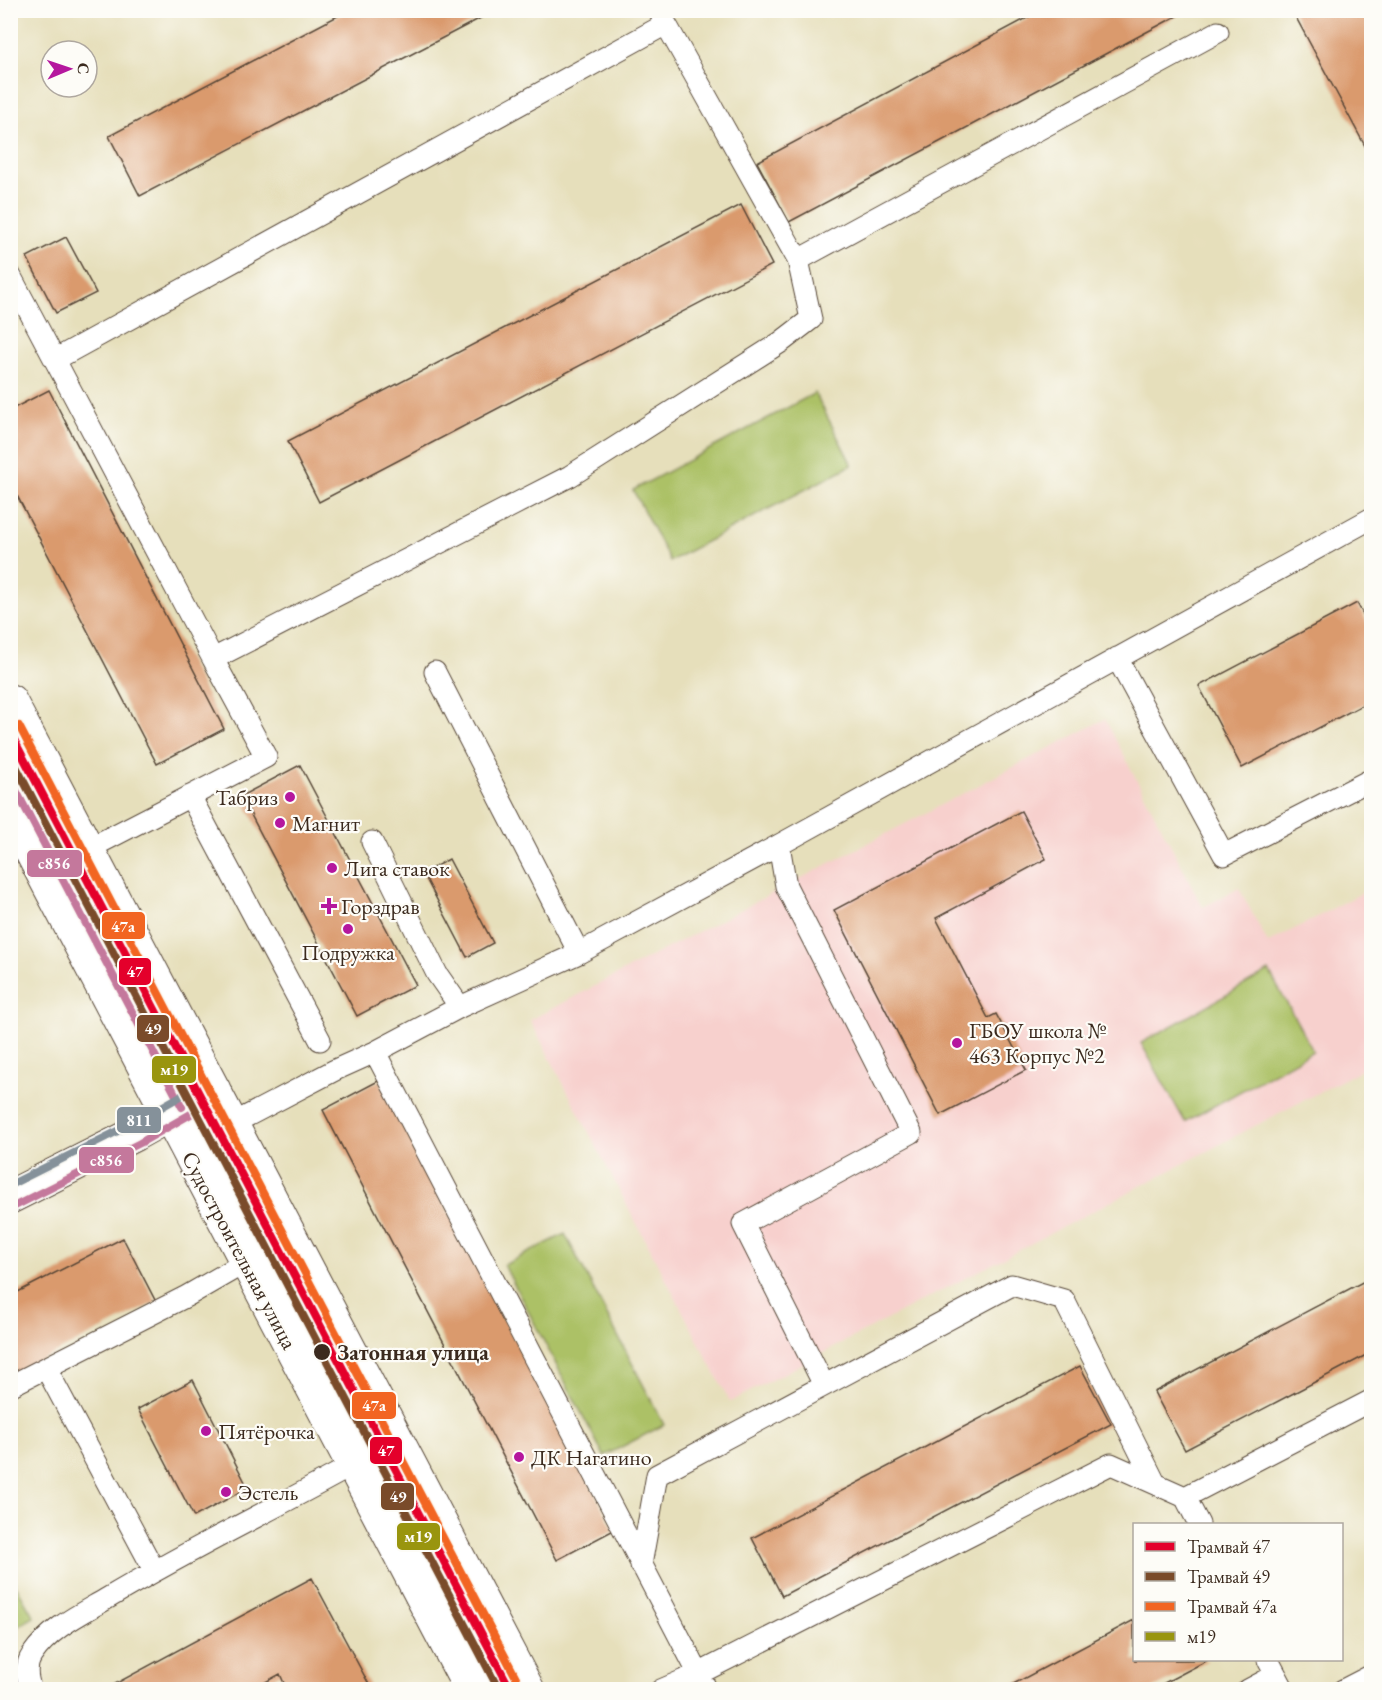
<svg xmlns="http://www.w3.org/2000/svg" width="1382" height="1700" font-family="'EB Garamond',serif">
<rect width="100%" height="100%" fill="#fdfcf7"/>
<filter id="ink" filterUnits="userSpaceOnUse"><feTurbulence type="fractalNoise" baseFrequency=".0167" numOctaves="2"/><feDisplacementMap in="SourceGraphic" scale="12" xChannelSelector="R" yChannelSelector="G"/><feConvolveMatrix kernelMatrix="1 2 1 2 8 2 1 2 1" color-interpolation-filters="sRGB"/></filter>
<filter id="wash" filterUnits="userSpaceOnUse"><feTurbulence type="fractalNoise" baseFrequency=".008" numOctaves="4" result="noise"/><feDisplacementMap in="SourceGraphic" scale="24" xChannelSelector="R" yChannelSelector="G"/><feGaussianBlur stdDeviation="1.35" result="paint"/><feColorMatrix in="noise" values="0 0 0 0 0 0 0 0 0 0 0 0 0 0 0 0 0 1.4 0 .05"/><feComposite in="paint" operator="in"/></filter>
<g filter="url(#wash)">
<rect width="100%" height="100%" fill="#e6dfbb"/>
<path fill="#f7d0cd" d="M1105,719l98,188 36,-19 29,55 103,-55v177l-641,337 -200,-382z"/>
<path fill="#acc166" stroke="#747642" stroke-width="1.5" d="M815,393l37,72 -182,96 -37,-71z
M1269,971l44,80 -128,71 -44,-79z
M565,1234l99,191 -60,31 -100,-191z
M10,1575l24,42 -23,13h-1z"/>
<g id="blocks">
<path fill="#da9a6d" d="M349,10h147l-356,186 -31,-60z
M1042,10h146l-399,212 -32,-60z
M1292,10h73l7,13v136z
M741,205l31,60 -453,237 -31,-61z
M66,237l30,56 -40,20 -29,-56z
M49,390l175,339 -67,35 -147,-282v-72z
M1357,603l15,28v69l-130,68 -43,-82z
M300,765l116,220 -59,31 -116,-220z
M1021,811l25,48 -110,59 52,100 8,-4 30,56 -86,45 -106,-205z
M449,859l44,84 -26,14 -44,-84z
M380,1080l234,450 -57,30 -234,-450z
M123,1238l33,64 -146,74v-80z
M1372,1277v75l-187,98 -31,-58z
M1080,1366l31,58 -329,172 -30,-58z
M193,1380l55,108 -54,29 -56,-108z
M312,1578l60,112h-85l-7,-16 -29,16h-136l-2,-5z
M1134,1620v40h74l-57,30h-149z"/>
</g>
</g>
<g filter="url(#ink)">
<use href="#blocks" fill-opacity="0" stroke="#554536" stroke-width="1.5"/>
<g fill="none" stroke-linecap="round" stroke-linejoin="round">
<g stroke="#554536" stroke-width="23">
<path id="lane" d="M666,24l132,236
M10,275l203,384
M56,359l610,-335 -7,-14
M1117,658l107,197 148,-76
M435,672l144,281
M10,755l489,935
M190,796l130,244
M372,842l65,132 23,33
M779,845l7,41 125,247 -168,91 81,161
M88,849l178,-92 -53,-98 357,-183 19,-12 192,-122 30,-23 -13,-59 420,-228
M375,1052l332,638
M232,1124l103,-54 40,-18 85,-45 119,-54 200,-108 593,-327
M46,1368l108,202
M10,1386l177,-90 59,-34
M1185,1497l14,27
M641,1565l16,-90 355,-190 52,15 91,183
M1268,1660l16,30
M31,1690c-4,-11 -6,-25 1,-35 18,-27 49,-41 76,-57 80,-48 164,-88 245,-133
M661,1690l37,-16 413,-210 74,33 187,-97
M1248,1690l28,-15
M1343,1690l29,-15"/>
</g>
<g stroke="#554536" stroke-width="35">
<path id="secondary" d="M10,701l518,989
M10,811l461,879
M10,1197l125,-63 79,-44"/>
</g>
<use href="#lane" stroke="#fff" stroke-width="21"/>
<use href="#secondary" stroke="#fff" stroke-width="33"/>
<g stroke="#fdfcf7" stroke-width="12">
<path id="bus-1" d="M10,756l489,934"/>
</g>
<g stroke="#fdfcf7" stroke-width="12">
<path id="bus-2" d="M10,779l172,328
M15,1206l125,-63 56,-32"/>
</g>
<g stroke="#fdfcf7" stroke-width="12">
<path id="bus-3" d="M19,750l181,347
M10,1185l120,-60 56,-32"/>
</g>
<use href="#bus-1" stroke="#99950e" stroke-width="8"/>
<use href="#bus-2" stroke="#c4789c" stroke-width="8"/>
<use href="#bus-3" stroke="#85919a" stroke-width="8"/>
<g stroke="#fdfcf7" stroke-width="12">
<path id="tram-1" d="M10,732l501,958"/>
</g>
<g stroke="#fdfcf7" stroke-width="12">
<path id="tram-2" d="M10,755l489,935"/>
</g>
<g stroke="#fdfcf7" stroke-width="12">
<path id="tram-3" d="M19,726l501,959"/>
</g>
<use href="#tram-1" stroke="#e4002b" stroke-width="8"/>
<use href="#tram-2" stroke="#7a4b2a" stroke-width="8"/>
<use href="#tram-3" stroke="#f26522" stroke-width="8"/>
</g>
</g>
<g fill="#b5179e" stroke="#fdfcf7" stroke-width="2">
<circle cx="290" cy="797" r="6"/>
<circle cx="280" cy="823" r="6"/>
<circle cx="332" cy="868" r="6"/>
<path d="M326 897h6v6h6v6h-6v6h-6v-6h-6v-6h6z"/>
<circle cx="348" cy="929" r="6"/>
<circle cx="957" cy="1043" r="6"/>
<circle cx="206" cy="1431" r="6"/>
<circle cx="519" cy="1457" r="6"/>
<circle cx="226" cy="1492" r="6"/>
</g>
<circle fill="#3b2a1e" stroke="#fdfcf7" stroke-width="2" cx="322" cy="1352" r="9"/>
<g text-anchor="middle" stroke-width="4.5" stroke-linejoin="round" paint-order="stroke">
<g font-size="22" fill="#3b2a1e" stroke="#fdfcf7" text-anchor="start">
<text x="278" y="805" text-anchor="end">Табриз</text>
<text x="292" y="831">Магнит</text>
<text x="344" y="876">Лига ставок</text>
<text x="341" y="914">Горздрав</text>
<text x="348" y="960" text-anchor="middle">Подружка</text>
<text x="969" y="1038">ГБОУ школа №<tspan x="969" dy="25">463 Корпус №2</tspan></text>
<text x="218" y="1439">Пятёрочка</text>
<text x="531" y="1465">ДК Нагатино</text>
<text x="238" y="1500">Эстель</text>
</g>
<g font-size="22" fill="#3b2a1e" stroke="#fdfcf7">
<text transform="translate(240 1250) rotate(62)" y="8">Судостроительная улица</text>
</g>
<g font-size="22" font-weight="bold" fill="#3b2a1e" stroke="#fdfcf7" text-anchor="start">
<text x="337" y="1360">Затонная улица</text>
</g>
</g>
<g stroke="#fdfcf7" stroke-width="2">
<rect x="26" y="849" width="57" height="29" rx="6" fill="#c4789c"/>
<rect x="101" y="911" width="45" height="29" rx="6" fill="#f26522"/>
<rect x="118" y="957" width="34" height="29" rx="6" fill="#e4002b"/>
<rect x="136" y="1014" width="34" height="29" rx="6" fill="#7a4b2a"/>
<rect x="151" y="1055" width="46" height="29" rx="6" fill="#99950e"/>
<rect x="116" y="1106" width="46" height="28" rx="6" fill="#85919a"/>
<rect x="78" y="1146" width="57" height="28" rx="6" fill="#c4789c"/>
<rect x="351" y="1391" width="46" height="29" rx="6" fill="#f26522"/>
<rect x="369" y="1436" width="34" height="29" rx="6" fill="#e4002b"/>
<rect x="380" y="1482" width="35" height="29" rx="6" fill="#7a4b2a"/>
<rect x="396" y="1522" width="45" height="29" rx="6" fill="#99950e"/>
</g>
<g font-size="16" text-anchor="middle" font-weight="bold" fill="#fff">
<text x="54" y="869">с856</text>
<text x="123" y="932">47а</text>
<text x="135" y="977">47</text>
<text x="153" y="1034">49</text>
<text x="174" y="1075">м19</text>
<text x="139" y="1126">811</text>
<text x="106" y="1166">с856</text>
<text x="374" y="1411">47а</text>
<text x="386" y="1456">47</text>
<text x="398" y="1502">49</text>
<text x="418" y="1542">м19</text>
</g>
<rect width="1382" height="1700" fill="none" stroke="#fdfcf7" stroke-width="36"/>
<rect x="1133" y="1523" width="210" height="138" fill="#fdfcf7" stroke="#afa8a0" stroke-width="1.5"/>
<rect x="1145" y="1542" width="30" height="9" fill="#e4002b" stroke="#afa8a0" stroke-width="1.5"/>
<text x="1187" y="1553" font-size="18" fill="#3b2a1e">Трамвай 47</text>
<rect x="1145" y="1572" width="30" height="9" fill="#7a4b2a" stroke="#afa8a0" stroke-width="1.5"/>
<text x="1187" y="1583" font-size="18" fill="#3b2a1e">Трамвай 49</text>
<rect x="1145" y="1602" width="30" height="9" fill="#f26522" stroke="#afa8a0" stroke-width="1.5"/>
<text x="1187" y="1613" font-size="18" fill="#3b2a1e">Трамвай 47а</text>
<rect x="1145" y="1632" width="30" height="9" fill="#99950e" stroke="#afa8a0" stroke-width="1.5"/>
<text x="1187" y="1643" font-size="18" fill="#3b2a1e">м19</text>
<g transform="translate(69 69) rotate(88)"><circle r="28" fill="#fdfcf7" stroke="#afa8a0" stroke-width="1.5"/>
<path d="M0-4.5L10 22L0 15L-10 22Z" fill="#b5179e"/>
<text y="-9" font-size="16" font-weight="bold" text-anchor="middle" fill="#3b2a1e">С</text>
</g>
</svg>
